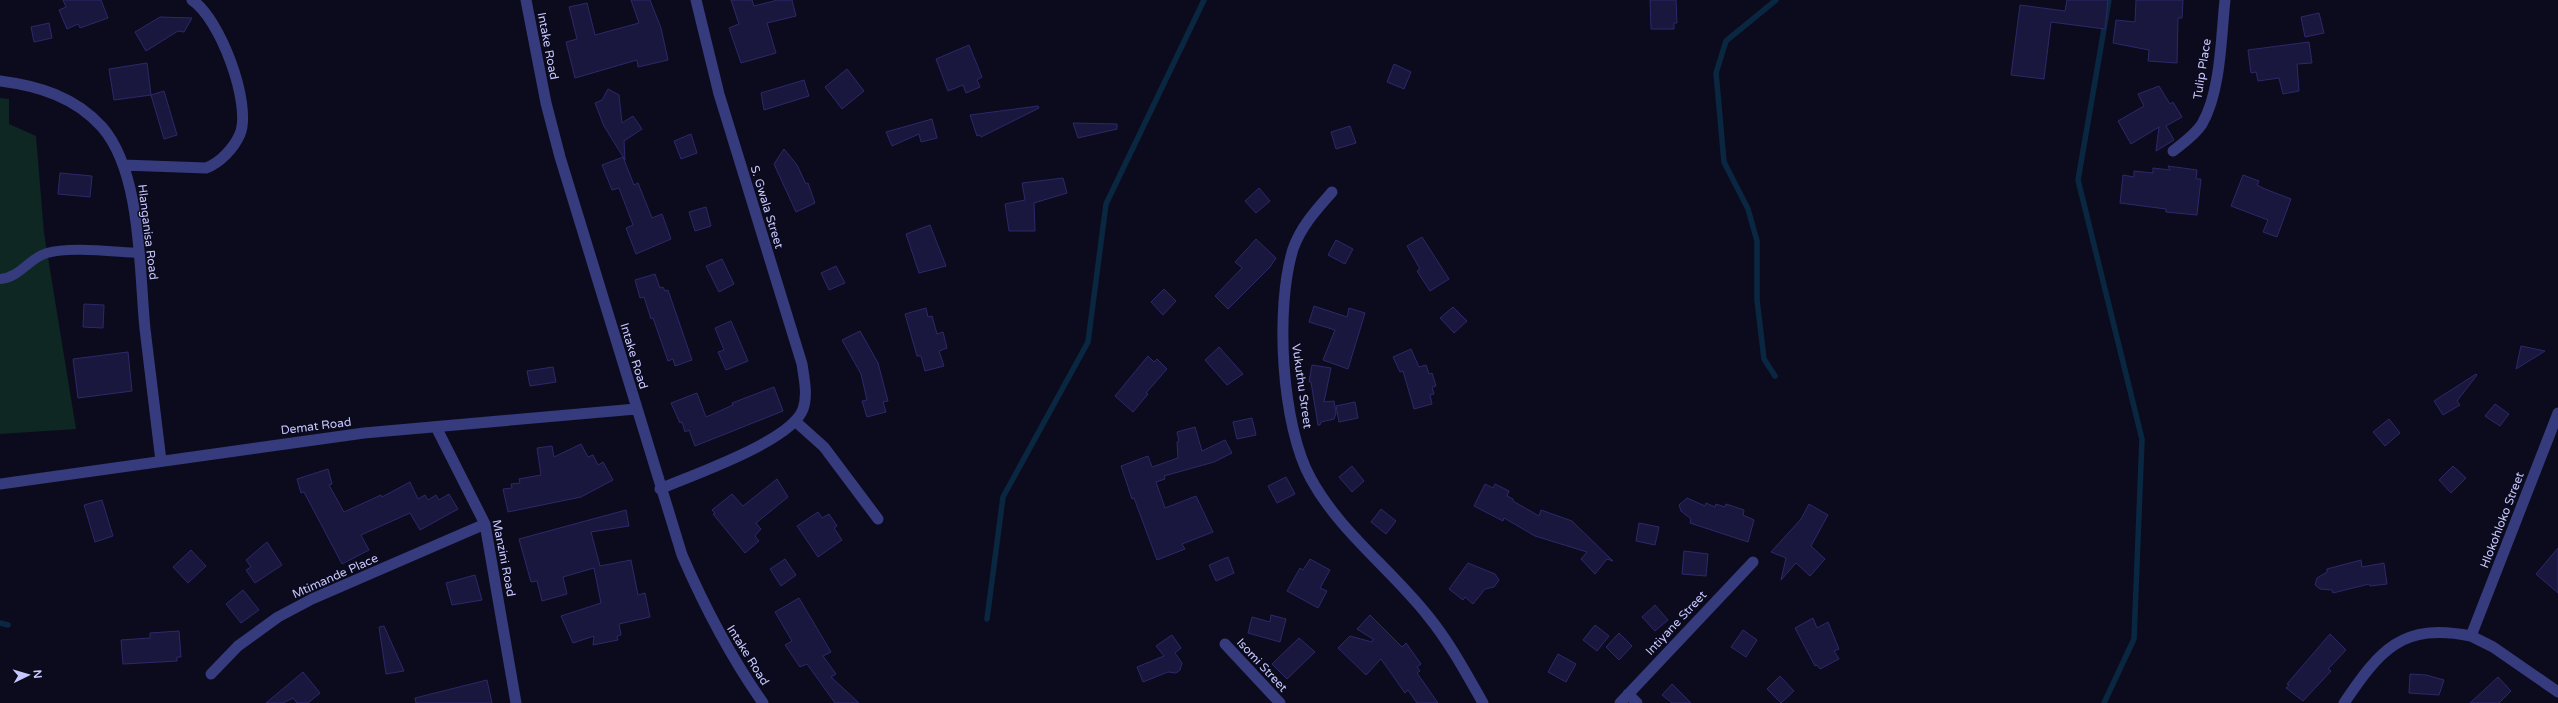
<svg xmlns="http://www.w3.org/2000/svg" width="2558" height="703" font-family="'Varela Round',sans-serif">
<rect width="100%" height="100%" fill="#0c0b1d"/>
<path fill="#0e2722" d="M0,98l9,1v25l27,12 8,97 32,196 -76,5z"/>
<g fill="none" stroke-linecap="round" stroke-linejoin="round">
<path stroke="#0a2741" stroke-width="5.5" d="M1775,376l-11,-17 -7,-59v-59l-9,-32 -24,-47 -8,-89 10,-32 50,-41
M987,619l16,-122 85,-155 18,-138 98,-204
M0,623l8,2
M2104,703l30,-64 8,-200 -64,-259 31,-180"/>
</g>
<path fill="#19173e" stroke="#2d286a" d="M63,0h38l7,18 -28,10 -2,-4 -11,5 -8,-19 7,-3z
M631,0h19l11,28 7,32 -30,7 -1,-7 -62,18 -9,-36 11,-3 -8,-32 18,-4 8,32 44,-12z
M731,0h21l2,6 24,-6h14l4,16 -29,7 9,30 -35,10 -12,-35 10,-4z
M1650,0h26l1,23h-3v6h-23z
M2067,0h41l-3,29 -54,-7 -7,57 -33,-4 9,-70 45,6z
M2136,0h47l-1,18h-4l-1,45 -29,-2 1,-11 -36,-7 3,-23 19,2z
M2319,13l5,20 -19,4 -4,-20z
M160,17l32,1 -8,14 -6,-1 -32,20 -11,-19z
M49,23l3,15 -18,4 -3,-15z
M2309,42l3,21 -15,1 2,27 -16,3 -4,-16 -21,3 -2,-9 -5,1 -3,-23z
M969,45l13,32 -5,3 3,7 -14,6 -3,-8 -15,6 -12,-32z
M147,63l4,32 -37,5 -5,-31z
M1394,64l17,8 -7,17 -17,-7z
M847,69l17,22 -22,18 -17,-22z
M804,80l5,16 -45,14 -3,-17z
M2159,86l11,18 3,-2 9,15 -16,9 8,14 -18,11 3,-24 -28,17 -13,-23 26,-15 -6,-12z
M608,89l11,6 3,28 11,-7 9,13 -18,12 1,19 -21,-34 -9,-23 7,-3z
M164,91l13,44 -13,4 -13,-44z
M1038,106l1,2 -58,29 -1,-2 -3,1 -7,-21z
M932,119l5,19 -16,4 -2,-8 -27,12 -6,-14z
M1073,123l44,1v5l-39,9z
M1350,126l6,17 -20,6 -5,-17z
M691,134l6,19 -16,6 -7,-18z
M784,149l13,16 9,19 2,-1 7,20 -19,9 -22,-48z
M623,157l11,28 4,-2 14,35 10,-4 9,25 -35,15 -10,-26 7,-3 -14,-37 -7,2 -10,-25z
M2168,166l29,4 -1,9h5l-4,36 -31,-3v-3l-46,-6 3,-28 11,2v-6l19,2v-5l17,2z
M60,173l32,3 -2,21 -32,-3z
M2243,175l16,6 -2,4 8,4 26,10 -14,38 -14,-5 5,-12 -37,-14z
M1063,178l4,15 -33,10 1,28h-26l-4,-27 20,-4 -3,-17z
M1259,188l11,13 -14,12 -11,-12z
M706,207l5,19 -16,5 -6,-19z
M930,225l16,41 -27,7 -13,-39z
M1422,237l27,42 -19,12 -13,-20 3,-2 -13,-23z
M1256,239l20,19 -6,9 -42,42 -13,-13 27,-28 -7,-6z
M1336,240l17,9 -8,15 -17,-9z
M722,259l12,25 -15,8 -13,-26z
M836,266l9,17 -16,7 -8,-17z
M655,274l5,14 3,-1 2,4 3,-1 24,70 -17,6 -2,-7 -5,2 -15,-43 -2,1 -7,-22 -4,1 -5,-18z
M1164,289l12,12 -13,14 -12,-13z
M84,304l20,1 -1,23 -20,-1z
M1314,306l33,11 2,-9 16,5 -17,56 -25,-9 12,-30 -26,-8z
M1453,307l14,14 -13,12 -14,-15z
M926,308l2,9 4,-1 5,18 6,-2 4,16 -8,3 5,15 -19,5 -4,-15h-4l-12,-42z
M731,321l17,40 -22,9 -8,-18 6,-2 -9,-22z
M860,331l18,32 10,38 -5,1 3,10 -19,5 -5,-16 5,-1 -6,-26 -19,-34z
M2521,346l24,5 -29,18z
M1219,347l24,27 -16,11 -22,-25z
M1411,349l8,18 7,-2 3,9 3,-1 4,13 -4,1 2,7 -4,1 2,9 -18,5 -11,-38 -3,1 -7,-15z
M128,352l4,39 -54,7 -5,-39z
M1148,356l6,6 3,-3 10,10 -21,24 2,1 -15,18 -18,-16z
M1312,365l19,3 -7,34 10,-1 2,12 -2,6 -13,3 -1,3h-2l-7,-43h-2z
M553,367l3,15 -26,4 -3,-15z
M2476,374l1,1 -20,26 3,4 -17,10 -9,-14z
M774,387l9,24 -88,35 -6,-16 -4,2 -3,-10 -2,1 -9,-20 26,-10 9,24 27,-12 -1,-2z
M1355,402l3,16 -19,4 -3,-16z
M2495,404l14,10 -9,12 -15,-10z
M1252,418l4,17 -19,4 -4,-17z
M2389,419l11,14 -15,13 -12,-14z
M1195,427l7,24 23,-11 7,13 -18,9 -50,14 1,3 -9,3 9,26 31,-12 17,36 -31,12 3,5 -28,11 -23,-62 -2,1 -11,-33 27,-10 4,11 26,-9 -1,-16 2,-1 -2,-9z
M581,444l7,13 5,-2 5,10 5,-3 10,18 -32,17 -73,15 -5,-23 9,-1 -1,-4 9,-1 -1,-4 22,-4 -4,-27 15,-2 2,11z
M1352,466l12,15 -12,11 -13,-15z
M2453,466l13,12 -15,15 -12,-13z
M328,469l4,15 -3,1 15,27 37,-17 1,2 28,-15 8,17 7,-4 3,5 8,-5 3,5 10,-6 9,15 -38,21 -10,-17 -49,22 8,15 -27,14 -38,-72 -3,1 -4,-14z
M1286,477l9,17 -18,9 -9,-17z
M777,479l11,18 -32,26 5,6 -6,7 4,5 -14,12 -32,-39 2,-1 -3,-3 20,-16 11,12z
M1485,484l8,4 2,-4 14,7 -2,5 6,3v2l26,15 2,-6 31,11 41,40 -6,-2 -12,15 -14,-15 6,-7 -52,-16 -31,-18 -1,3 -29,-15z
M1687,498l18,8 1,-3 9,4 1,-3 9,3 1,-3 18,6 -1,5 11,5 -6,22 -58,-19 1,-4 -10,-8 -2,-6z
M102,500l11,36 -18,6 -11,-37z
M1809,504l19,11 -17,31 14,13 -15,17 -14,-13 -15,17 5,-22 -15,-6 30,-33z
M1381,509l15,12 -10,13 -15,-12z
M626,510l3,16 -38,6 9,34 31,-6 7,35 7,-2 5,24 -31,7 2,11 -4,1 1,4 -25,5 1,-9 -21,7 -12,-27 40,-13 -7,-35 -31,9 4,17 -25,7 -5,-20 -6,1 -12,-43z
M818,512l4,6 7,-4 8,12 -3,2 8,12 -24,17 -21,-31z
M1639,523l20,4 -4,18 -19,-4z
M267,542l15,23 -27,18 -9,-13 5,-3 -5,-7z
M2558,548v45l-22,-19z
M191,550l15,16 -18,17 -15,-16z
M1684,551l24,3 -2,22 -24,-2z
M1228,557l6,16 -18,8 -7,-16z
M785,559l11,16 -15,11 -11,-17z
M1310,559l20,11 -10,18 7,3 -9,17 -31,-17 13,-23 3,2z
M2361,560l1,7 22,-4 3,21 -17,2 -1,-2 -36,9 -1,-3 -12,-1 -5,-4 2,-7 10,-6v-3z
M1468,563l27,11 4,6 -5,7 -9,2 -12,15 -8,-7 -2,3 -14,-11z
M475,575l7,25 -30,5 -6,-22z
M243,590l16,20 -18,13 -15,-19z
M799,598l32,54 -8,4 13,18 -5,3 28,26h-24l-28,-39 -7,3 -15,-22 7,-4 -17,-29z
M1655,605l13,15 -13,11 -13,-14z
M1271,615l15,4 -6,23 -32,-9 4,-16 18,5z
M1370,615l32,32 4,-4 15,21 -4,3 3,4 -3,2 21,30h-21l-9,-13 -3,3 -24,-34 -15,16 -28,-27 12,-12 22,6 1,-3 -16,-10z
M1813,618l4,10 11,-6 11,27 -5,2 5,8 -19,10 -3,-4 -2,1 -20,-38z
M1595,625l14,11 -12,15 -14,-11z
M384,626l20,45 -18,3 -7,-47z
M1743,630l14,10 -11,17 -15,-10z
M179,631l2,26h-4v4l-54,3 -2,-24 29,-2v-5z
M1619,633l13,13 -13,14 -13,-13z
M2330,634l16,16 -18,19 3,2 -28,30 -17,-13 3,-3 -2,-1z
M1172,635l9,13 -6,5 7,10 -2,7 -4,3 -8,-1 -25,10 -6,-15 27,-11 -8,-10z
M1299,638l16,14 -28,27 -15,-15z
M1558,654l18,10 -10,18 -18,-10z
M303,672l17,21 -12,10h-11l-4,-5 -10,5h-17z
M2410,674l16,1 18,5 -5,15 -30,-2z
M1780,676l14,15 -13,12 -14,-14z
M2498,677l13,14 -12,12h-29z
M487,680l5,23h-76l-1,-5z
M1672,684l19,19h-19l-10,-8z"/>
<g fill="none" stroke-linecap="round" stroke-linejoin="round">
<path stroke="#353b7d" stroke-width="10" d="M0,279c21,-2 29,-21 47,-26 23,-7 68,-1 92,0"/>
<path stroke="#353b7d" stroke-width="11" d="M0,81c39,5 75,16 102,46 40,46 37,143 43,202 5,44 11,88 16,132
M2173,151c10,-8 22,-16 29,-27 19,-33 19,-87 23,-124
M123,165l83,3c14,-5 28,-20 34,-34 12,-30 -20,-116 -48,-134
M1332,192c-15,17 -31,34 -39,57 -18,58 -12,176 18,230 29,53 80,90 117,137 22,27 38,57 55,87
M795,421l29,26 54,72
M436,427l49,97 31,179
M660,489c32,-14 132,-48 143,-80 5,-14 1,-31 -1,-45l-83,-270 -23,-94
M2471,636l22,11 65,45
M1225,644l55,59
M211,674l27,-28 40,-29 34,-18 173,-75
M1628,694l9,9
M1620,703l133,-141
M2344,703c36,-53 58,-81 127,-67l87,-223"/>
<path stroke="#353b7d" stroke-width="11" d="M526,0l20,103 14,54 122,398c23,53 48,101 81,148
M0,484l364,-51 272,-24"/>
</g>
<g text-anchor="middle" stroke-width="3" stroke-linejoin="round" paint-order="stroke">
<g font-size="12" fill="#c6c7ff" stroke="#0c0b1d">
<text transform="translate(548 46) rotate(79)" y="4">Intake Road</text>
<text transform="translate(2202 69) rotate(-81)" y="4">Tulip Place</text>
<text transform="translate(767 207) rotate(73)" y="4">S. Gwala Street</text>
<text transform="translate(148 232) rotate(83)" y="4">Hlanganisa Road</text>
<text transform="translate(634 356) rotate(73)" y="4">Intake Road</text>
<text transform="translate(1302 386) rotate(82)" y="4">Vukuthu Street</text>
<text transform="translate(316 426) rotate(-7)" y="4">Demat Road</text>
<text transform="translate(2502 520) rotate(-69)" y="4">Hlokohloko Street</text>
<text transform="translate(504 558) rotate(79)" y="4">Manzini Road</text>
<text transform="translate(335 576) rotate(-24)" y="4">Mtimande Place</text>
<text transform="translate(1676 623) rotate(-47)" y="4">Intiyane Street</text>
<text transform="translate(748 655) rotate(58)" y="4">Intake Road</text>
<text transform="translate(1262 665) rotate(47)" y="4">Isomi Street</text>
</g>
</g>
<g transform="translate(28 675) rotate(85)" stroke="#0c0b1d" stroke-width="3" paint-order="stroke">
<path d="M0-3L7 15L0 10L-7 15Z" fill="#c6c7ff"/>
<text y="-6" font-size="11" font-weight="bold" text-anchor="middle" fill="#c6c7ff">N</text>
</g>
</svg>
